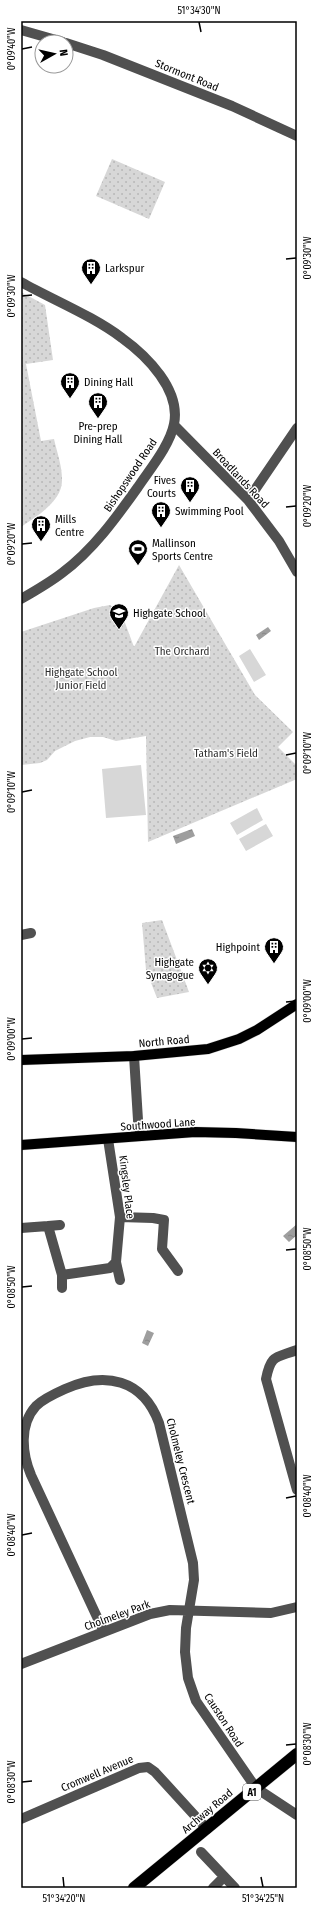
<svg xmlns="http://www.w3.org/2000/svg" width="318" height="1909" font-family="'Fira Sans Condensed',sans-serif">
<defs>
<pattern id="park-dots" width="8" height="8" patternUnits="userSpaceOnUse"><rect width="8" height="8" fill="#d7d7d7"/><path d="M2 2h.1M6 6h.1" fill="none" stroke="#b7b7b7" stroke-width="1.8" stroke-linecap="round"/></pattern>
<pattern id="water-ripples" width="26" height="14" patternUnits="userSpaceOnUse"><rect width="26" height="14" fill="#9e9e9e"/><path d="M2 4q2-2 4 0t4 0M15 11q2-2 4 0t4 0" fill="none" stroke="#868686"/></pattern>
</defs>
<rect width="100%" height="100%" fill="#fff"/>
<path fill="#d7d7d7" d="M250,649l16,26 -12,7 -15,-26z
M141,765l5,50 -40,3 -4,-49z
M257,808l6,12 -26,15 -7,-12z
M266,824l7,12 -27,15 -7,-12z"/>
<path fill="url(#park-dots)" d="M112,159l53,23 -16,37 -53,-23z
M21,292l24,13 8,55 -27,4 15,77 13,-2c3,13 8,27 8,40 1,22 -25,37 -41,48z
M179,565l76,130 38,37 -15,15 19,19v13l-149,63 -2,-106 -30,5 -13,-4h-13l-15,4 -20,10 -8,9 -7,3 -19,2v-133l73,-24 16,-3 11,7 13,35z
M162,920l27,72 -32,6 -11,-28 -4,-47z"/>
<path fill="url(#water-ripples)" d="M268,627l3,4 -12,9 -3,-5z
M192,829l3,7 -19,8 -3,-8z
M297,1224v11l-8,7 -6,-6z
M147,1330l7,3 -6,13 -6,-3z"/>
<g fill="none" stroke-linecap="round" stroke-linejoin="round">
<g stroke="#dbdbdb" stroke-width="11">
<path id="major" d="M21,1060l113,-4 74,-7 31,-10 18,-9 40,-26
M21,1145l174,-13 41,1 61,4"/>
</g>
<g stroke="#dbdbdb" stroke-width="13">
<path id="highway" d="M134,1888l163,-134"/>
</g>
<path stroke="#505050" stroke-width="10" d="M21,30l42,12
M66,43l37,12 129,51 65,30
M21,282c32,18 72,34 101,56 25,18 59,52 52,86 -4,21 -24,45 -36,63 -22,31 -45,63 -76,86 -13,10 -27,18 -41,26
M174,425l74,75 31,41 18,31
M248,500l49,-72
M21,935l10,-2
M134,1056l5,80
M120,1217l33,1 11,2 -2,29 16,22
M48,1226l12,-1
M21,1228l27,-2 14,49 48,-7 6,-6 4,-45 -12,-78
M116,1262l4,18
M62,1275v13
M297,1350c-21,8 -26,4 -31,29l31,111
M104,1632l-73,-157c-9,-22 -12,-50 5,-69 7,-7 20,-13 29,-17 40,-18 78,-10 94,34l34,140 1,17 -8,48 -1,24 3,26 8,23 60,87 41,27
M21,1664l129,-50 20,-4 101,3 26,-6
M21,1819l118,-51 9,-1 7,5 52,57
M201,1852l34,36
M213,1888l11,-11"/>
<use href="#major" stroke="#000" stroke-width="10"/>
<use href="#highway" stroke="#000" stroke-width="12"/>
</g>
<path fill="none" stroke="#000" stroke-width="1.5" d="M199,22l2,10M22,49l10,-2M286,259l10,-1M22,296l10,-1M286,507l10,-1M22,544l10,-1M286,755l10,-2M22,792l10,-2M286,1002l10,-1M22,1039l10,-1M286,1250l10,-1M22,1287l10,-1M286,1498l10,-2M22,1535l10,-2M286,1745l10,-1M22,1782l10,-1M63,1877l1,10M261,1877l2,10"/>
<defs>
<g id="building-pin" transform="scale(1)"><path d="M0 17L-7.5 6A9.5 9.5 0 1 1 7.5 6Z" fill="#000" stroke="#fff"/><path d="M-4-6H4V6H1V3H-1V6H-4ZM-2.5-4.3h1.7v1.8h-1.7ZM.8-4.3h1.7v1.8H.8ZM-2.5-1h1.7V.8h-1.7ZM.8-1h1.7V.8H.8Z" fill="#fff"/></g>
<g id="stadium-pin" transform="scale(1)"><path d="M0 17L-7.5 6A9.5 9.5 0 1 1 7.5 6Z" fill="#000" stroke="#fff"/><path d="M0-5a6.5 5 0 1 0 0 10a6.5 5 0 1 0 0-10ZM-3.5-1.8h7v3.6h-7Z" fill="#fff"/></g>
<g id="school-pin" transform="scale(1)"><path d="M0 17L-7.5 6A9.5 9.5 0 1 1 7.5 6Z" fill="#000" stroke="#fff"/><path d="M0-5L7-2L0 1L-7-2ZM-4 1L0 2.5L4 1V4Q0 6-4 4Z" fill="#fff"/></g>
<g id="synagogue-pin" transform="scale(1)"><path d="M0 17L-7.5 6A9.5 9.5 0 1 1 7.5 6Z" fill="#000" stroke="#fff"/><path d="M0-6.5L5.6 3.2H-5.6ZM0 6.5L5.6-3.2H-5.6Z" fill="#fff"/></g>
</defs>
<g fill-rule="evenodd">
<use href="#building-pin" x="91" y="268"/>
<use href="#building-pin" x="70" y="382"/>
<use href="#building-pin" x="98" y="402"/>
<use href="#building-pin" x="190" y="486"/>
<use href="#building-pin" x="161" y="511"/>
<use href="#building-pin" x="41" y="525"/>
<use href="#stadium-pin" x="138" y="549"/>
<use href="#school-pin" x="119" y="613"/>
<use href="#building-pin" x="274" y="947"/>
<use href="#synagogue-pin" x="208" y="968"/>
</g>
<g text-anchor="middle" stroke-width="3" stroke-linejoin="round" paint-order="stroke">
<rect fill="#fff" stroke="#4c4c4c" stroke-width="1" x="243" y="1784" width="18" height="16" rx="3"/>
<g font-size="10" font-weight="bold" fill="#000">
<text x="252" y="1796">A1</text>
</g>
<g font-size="11" fill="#000" stroke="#fff">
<text transform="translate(187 75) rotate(22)" y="4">Stormont Road</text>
<text transform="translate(130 475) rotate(-56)" y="4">Bishopswood Road</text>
<text transform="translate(241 478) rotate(47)" y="4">Broadlands Road</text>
<text transform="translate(164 1041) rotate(-5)" y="4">North Road</text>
<text transform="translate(158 1124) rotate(-4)" y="4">Southwood Lane</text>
<text transform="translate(127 1187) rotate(83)" y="4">Kingsley Place</text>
<text transform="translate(181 1461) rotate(76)" y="4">Cholmeley Crescent</text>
<text transform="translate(117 1615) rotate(-20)" y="4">Cholmeley Park</text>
<text transform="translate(224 1720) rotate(57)" y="4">Causton Road</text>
<text transform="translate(97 1773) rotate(-23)" y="4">Cromwell Avenue</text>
<text transform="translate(207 1811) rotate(-40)" y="4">Archway Road</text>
</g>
<g font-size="11" fill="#000" stroke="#fff" text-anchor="start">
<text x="105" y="272">Larkspur</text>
<text x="84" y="386">Dining Hall</text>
<text x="98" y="430" text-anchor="middle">Pre-prep<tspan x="98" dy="13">Dining Hall</tspan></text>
<text x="176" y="484" text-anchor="end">Fives<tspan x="176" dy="13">Courts</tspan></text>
<text x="175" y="515">Swimming Pool</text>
<text x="55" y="523">Mills<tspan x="55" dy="13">Centre</tspan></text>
<text x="152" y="547">Mallinson<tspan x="152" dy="13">Sports Centre</tspan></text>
<text x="133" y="617">Highgate School</text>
<text x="260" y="951" text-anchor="end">Highpoint</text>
<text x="194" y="966" text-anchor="end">Highgate<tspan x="194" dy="13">Synagogue</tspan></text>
</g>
<g font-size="11" fill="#2e2e2e" stroke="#fff">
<text x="182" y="655">The Orchard</text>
<text x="81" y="676">Highgate School<tspan x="81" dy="13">Junior Field</tspan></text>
<text x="226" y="757">Tatham's Field</text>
</g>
</g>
<rect width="318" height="1909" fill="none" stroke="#ffffff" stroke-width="44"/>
<g transform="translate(54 54) rotate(82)"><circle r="19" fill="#ffffff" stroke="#999999"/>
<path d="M0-3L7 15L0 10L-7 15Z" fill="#000000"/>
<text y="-6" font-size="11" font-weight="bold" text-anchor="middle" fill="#000000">N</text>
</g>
<rect x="22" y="22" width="274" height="1865" fill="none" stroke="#000" stroke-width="1.5"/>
<g font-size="10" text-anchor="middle" fill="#000">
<text x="199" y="14">51°34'30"N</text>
<text transform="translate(11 49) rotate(-90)" y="4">0°09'40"W</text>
<text transform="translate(307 258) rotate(-90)" y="4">0°09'30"W</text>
<text transform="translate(11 296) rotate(-90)" y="4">0°09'30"W</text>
<text transform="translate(307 506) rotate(-90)" y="4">0°09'20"W</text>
<text transform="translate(11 544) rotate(-90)" y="4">0°09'20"W</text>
<text transform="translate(307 753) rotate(-90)" y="4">0°09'10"W</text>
<text transform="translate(11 792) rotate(-90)" y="4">0°09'10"W</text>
<text transform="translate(307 1001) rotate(-90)" y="4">0°09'00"W</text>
<text transform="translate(11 1039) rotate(-90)" y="4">0°09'00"W</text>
<text transform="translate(307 1249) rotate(-90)" y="4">0°08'50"W</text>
<text transform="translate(11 1287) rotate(-90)" y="4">0°08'50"W</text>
<text transform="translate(307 1496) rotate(-90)" y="4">0°08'40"W</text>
<text transform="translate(11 1535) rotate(-90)" y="4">0°08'40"W</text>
<text transform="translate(307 1744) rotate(-90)" y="4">0°08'30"W</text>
<text transform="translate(11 1782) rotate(-90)" y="4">0°08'30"W</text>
<text x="64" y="1902">51°34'20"N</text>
<text x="263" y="1902">51°34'25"N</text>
</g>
</svg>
